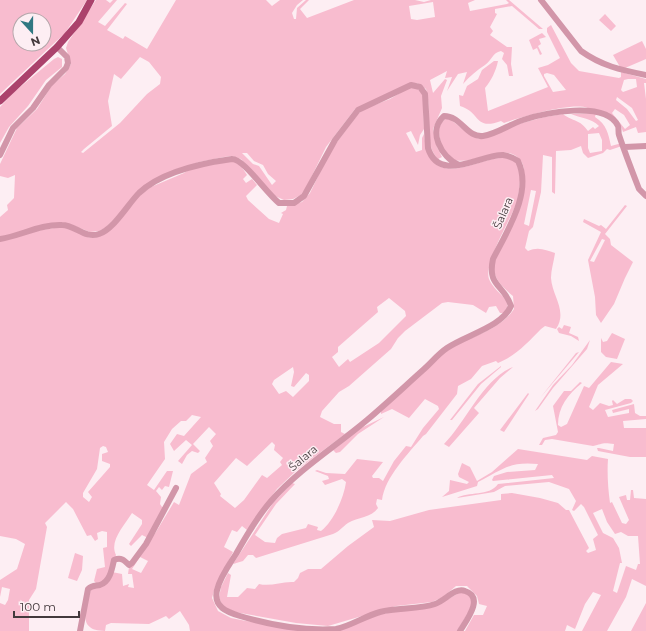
<svg xmlns="http://www.w3.org/2000/svg" width="646" height="631" font-family="Montserrat,sans-serif">
<rect width="100%" height="100%" fill="#fdeef3"/>
<path fill="#f8bccf" fill-rule="evenodd" d="M0,0h87l-22,33 -65,61zM20,20h24v24h-24z
M96,0h10l4,3 3,-3h4l-19,22 7,4 20,-23 2,1 -20,26 16,9 2,-3 22,13 29,-49h90l6,6 8,-6h23l-6,5 -5,8 2,6h2l1,-11 9,-8h3l-9,9 7,9 47,-18h61l9,2 7,-2h44l-7,3 2,8 37,-7 2,-1 -3,-3h3l34,29h-4l-27,-23 -17,3v4l2,1 -7,13 3,4 -3,4 17,12h5l-1,17 2,12h-4l-2,-11 -5,-6 2,-6 -3,-2c-9,2 -9,9 -16,14 -8,5 -15,11 -22,19l4,-12 -9,2 -11,17 5,-14 -7,1 2,-7 -17,9 3,13 12,-14 2,1 -6,16 1,12 -9,21 4,18 5,10 -4,2c-17,-18 -5,-48 -12,-70l-9,-6h-6l-56,26 -29,38 -20,41 -5,7 -8,4 -9,1 -9,-4 -34,-37 -9,-3 -8,1 -25,5 -42,16 -52,50 -6,3 -9,1 -18,-7 -72,12v-20l8,-7 -1,-5 7,-7 1,-23 -7,3 -8,-2v-12l17,-36 20,-19 15,-24 13,-11 6,-10 -5,-16 2,-6zM433,2l2,15 -18,3 -6,-1 -2,-13zM140,57l9,5 12,15 -1,7 -13,10 -27,29 -37,30 -2,-1 3,-3 28,-23 -4,-25 6,-27 7,5zM242,153h5l7,8 9,4 5,9 8,7 -4,4 -13,-19 -6,-2z
M605,14l11,12 -5,5 -12,-11z
M551,25l20,38 8,8 40,7 2,-1v-5l25,7v4h-2l2,16v33l-8,1 -2,-6 -13,5 -2,-6c-10,-6 -21,-14 -33,-18 -17,-6 -66,9 -84,15l-3,-2c-27,10 -20,-9 -41,-15l-1,-11 4,1 4,-10 11,-7 4,-9 12,-9h4c-2,10 -7,20 -13,27l3,23 60,-24 -10,-19 10,-3 12,-7 -13,-26v-4zM547,73l7,2 12,15 -13,2 -9,-16v-2zM628,79h8l1,8 -14,5 -2,-2 3,-10zM617,97l15,11 6,12 -2,1 -9,-12 -11,-9zM615,109l9,6 6,10 -5,4 -13,-16z
M542,33l4,4 -7,2 2,5 -3,2 4,8 -2,1 -3,-7 -4,2 -4,-10z
M642,41l4,8v10l-21,9 -5,-1 -7,-12z
M58,57l4,2v8l-16,13 -18,26 -19,21 -9,16v-36l14,-15 40,-33z
M410,87l7,1 6,6 1,35 -4,6 -2,10 -7,-14 -5,2 10,19 6,-2v-12l2,-4c8,72 71,6 92,29 5,5 4,11 4,18 -1,5 -1,12 -2,18 -5,17 -35,64 -29,80 3,8 13,16 19,23l-1,6 -3,5h-4l-4,-7 -7,1 -3,6 -13,-8 -25,-3 -6,1 -37,28 -7,7 -7,11 -42,37 -10,6 -17,19 -2,6 14,7h7v8l4,2 -48,36 -20,19 -30,41 -5,-4 -5,6 -5,-2 -8,17 9,5 -18,35 -3,11 6,13 13,7 15,3 80,10 56,-17 58,-10 22,-13 9,5v12l-14,23h-267l-1,-6 -9,-14 -11,8 -3,-3 -17,8 -38,-1 -5,2 -1,6c-30,0 -18,-24 -14,-43l12,-3 9,-13 10,2 1,12 6,-2 -1,3 6,1 -2,-14h-4l1,-7 27,-35 18,-30 5,3 12,-31 16,-12 -2,-4 8,-12 -3,-5 6,-7 -7,-7 -16,17 7,7 -2,2 -6,-2 -5,4 -5,9 -4,-3 14,-16 -6,-5 -12,11 -4,-7 7,-10 7,2 17,-19 -9,-2 -6,6h-5l-9,8 -8,13 1,17 -18,26 7,5 13,-19h6l-4,16 -4,-1 -3,4 -3,-3 -3,4 5,6 -1,7 2,3 6,1 -20,30 -6,-3 -11,11 -2,-2 13,-20v-4l-10,-7c-8,13 -23,28 -16,42l-11,26 -9,2 -2,-2 3,-12 8,-2 -2,-19 4,-1v-15l-5,-1 -5,2 1,6 -3,2 -4,-6 -4,1 -14,-27 -7,-7 -21,21 2,4 -11,62 -7,11v31h-29v-28l5,2 3,-5 2,-11 -8,-2 -2,10v-17l17,-11 8,-25 -9,-5 -16,-3v-296c16,-3 52,-16 66,-12 17,3 21,17 40,5l34,-38 11,-8 33,-14 6,-4 42,-8c8,2 11,8 15,14l-4,4 3,4 6,-4 5,6 -11,11 2,4 21,19 10,4 4,-9 -2,-1 5,-3 1,-4 15,-4 8,-9 21,-43 27,-36 6,-5 26,-10zM389,298l16,13 1,5 -27,27 -29,19 -2,-3 -9,8 -7,-10 6,-5v-5l40,-35 -1,-5zM293,367l1,5 -3,14 3,1 12,-14 3,2v6l-16,16 -7,-6 -7,3 -7,-10 2,-4zM272,442l3,3 -1,5 9,8 -3,4 2,3 -15,13 -5,-3 -18,25 -9,8 -15,-12 1,-2 -7,-11 22,-25 11,8zM103,446l3,1 2,5 -6,2v7l8,3v3l-22,25 4,5 -3,5 -6,-5v-4l14,-24 3,-21zM140,557l8,4 -7,12 -9,-4z
M596,113l-1,4c12,8 13,16 16,29l11,-3v3l-12,4 -3,-1 -4,4 -15,5 -5,-5 -2,-7 -10,4 -15,1 -1,43 -3,-2v-35l-9,-2 -2,37 -8,35 -4,4 -4,17 3,3c10,-5 18,-1 27,2 -1,8 -4,17 -4,25 1,18 17,33 5,51l-11,-3 -4,3c-14,14 -24,26 -43,34l-2,-2 -14,5 -11,13 -13,7 -1,8 -31,40 -3,2c-15,18 -38,41 -41,64l-5,-1 -1,5 2,4c-7,10 -20,9 -30,15 -6,4 -9,9 -15,11l-77,24 -3,-3h-5l-5,6 -10,3 40,-61 19,-20 3,1 -19,20 -21,31 10,7 10,1 2,-5 5,-4 24,-6 2,-4 10,3 -1,3 4,1c13,-10 23,-34 25,-49l-4,-3 -17,6 -3,-4 7,-2 -1,-3 -13,-5 2,-1 9,3 19,1 12,-15 26,3 -11,14 1,2h6l4,3 11,-20 12,-15 5,1 12,-19 16,-19 -1,-3 -13,-7 -16,19 -17,-9 -11,5v-3c22,-20 42,-43 66,-60 21,-15 52,-19 67,-42l-1,-13c-8,-7 -17,-14 -19,-26 -2,-10 9,-24 13,-33 7,-15 24,-63 14,-76 -23,-30 -73,33 -82,-28 -1,-6 2,-11 8,-15 13,6 19,18 33,21l31,-13 34,-9 18,-3c10,8 17,5 25,17l5,-4 2,2 4,-3c-8,-8 -19,-8 -28,-12zM599,133l3,7v11l-12,2 -2,-5v-14zM531,190l5,1 -7,35 -5,-2z
M625,205l2,1 -22,28 5,5 1,6 22,17 -8,16 -11,26 -13,19 -5,-8 -1,-18 -7,-37 13,-28 -18,-10 1,-3 15,7 2,-1 5,4zM602,239l3,1 -11,22 -4,-1z
M564,325l7,2 -2,6 9,4 1,4 -8,-5 -12,-3 -2,-4 2,-2 3,2z
M612,333l13,6 -8,20 -11,-2 -5,-5v-14l2,4 4,-1z
M590,340l-3,9 -34,39 -15,21 -3,2 18,-26 19,-20z
M579,352l-39,46 36,-45z
M611,362l12,2 -25,21 -9,22 4,3 7,-7 9,3 4,-1 -1,-4 1,-1 4,4 8,-5h6l2,2 -2,2 -26,7 3,7 21,-4v-4l-16,4 -1,-3 22,-6 1,9 5,3h6v3l-23,2 1,7h22v29h-16l-32,-6 -1,-3h2l14,3 1,-7c-12,-2 -12,0 -21,2l-41,-7 -7,1 -3,5h-3l4,-7 13,-3 2,-3 -5,-26 11,-15h7l9,-9 2,1c-14,11 -24,24 -24,42l3,2 6,-3 17,-38 5,2z
M501,366v1l-20,17 -29,36h-2l28,-36z
M513,367l-13,11 -26,30 5,5 -30,34 -5,-3c22,-22 39,-65 69,-77z
M528,393l1,1 -25,38 -4,-2z
M384,417l-26,17 -18,18 -4,1 -3,-3 26,-21z
M518,449l69,11 5,-4 16,3c-1,14 0,29 2,44l2,-1 10,21 4,1 3,-4 -10,-23 7,-2 1,5h3l1,-10h2l1,8 12,1v87l-14,-7 -6,18 -19,34h-25l19,-36 -8,-3 -8,12 -10,25 -8,-4 -2,6h-100l9,-16h9l4,-9 -8,-2 -2,-8 -10,-10h-11l-13,11 -11,5 -36,4 -68,20 -32,-3 -67,-12 -6,-5 -4,-8 2,-11 7,-14 3,2 -4,22h11l9,-9 8,1 4,-5c12,3 23,-3 35,-2l4,-4 2,-5 8,-4h13l27,-23 26,-19 -2,-7 18,1 39,-11 72,-10v-6l11,-1 28,5 18,5 8,7h3l20,38 -3,3 2,2 8,-3 -3,-11 5,-4 -14,-28 -3,-3 -7,7 -2,-1 4,-9 -7,-12 -20,-7 -44,4 -11,6 -37,6c11,-7 32,-1 41,-14l56,-6 -2,-3 -59,6 -1,-1 2,-4 13,-4 28,-2 3,-6c-29,-3 -36,6 -60,18l-1,4 -35,11 7,-6 1,-11 17,4 2,-2 -10,-5 -1,-3 4,-11 8,4 7,14 15,-9zM602,509l5,13 8,12 6,-2 7,4h10l2,28h-2l-2,6 -10,-4 -9,27 -4,-2 7,-28h2l-3,-15 -6,-10 -10,-5 -10,-20z
M75,553l8,3 -1,14 -5,11 -9,-3z
M646,603v28h-15z"/>
<g fill="none" stroke-linecap="round" stroke-linejoin="round">
<path stroke="#d296a9" stroke-width="6" d="M541,0l40,51c21,15 40,19 65,24
M625,147l21,-1
M0,155l13,-27 20,-20 16,-23 17,-17 2,-5 -1,-6 -10,-10
M459,165c-18,-8 -32,-34 -15,-49 17,0 23,22 39,20 14,-2 27,-12 40,-16 21,-7 83,-20 95,6 1,2 0,6 1,9 6,18 13,36 20,54l7,7
M0,239c20,-3 41,-15 62,-14 13,0 23,14 37,9 15,-5 29,-30 40,-41 22,-21 64,-30 93,-34 12,0 34,34 47,44h15l10,-7 31,-56 23,-30 53,-25 9,2 5,7 3,54c11,36 53,6 75,7 6,1 11,3 15,6 15,31 -11,70 -25,98 -6,28 11,25 18,47 -9,21 -45,29 -64,42 -9,6 -16,15 -24,22 -19,17 -37,34 -56,50 -32,27 -68,49 -96,81 -13,15 -25,35 -35,53 -7,11 -16,23 -19,36 -4,17 10,22 23,26 30,9 64,15 96,13 15,-3 29,-13 44,-17 18,-5 38,-2 55,-8 10,-3 20,-17 30,-13 20,6 1,30 -5,40
M80,631l8,-42c4,-4 7,-3 12,-4 10,-3 12,-16 14,-25 7,-3 10,0 15,5l3,-2 14,-19 30,-56"/>
<path stroke="#ab426c" stroke-width="7" d="M0,101l57,-54 22,-25 12,-22"/>
</g>
<g text-anchor="middle" stroke-width="3" stroke-linejoin="round" paint-order="stroke">
<g font-size="11" fill="#43393c" stroke="#fdeef3">
<text transform="translate(503 213) rotate(-67)" y="4">Šalara</text>
<text transform="translate(303 458) rotate(-40)" y="4">Šalara</text>
</g>
</g>
<g transform="translate(32 32) rotate(159)"><circle r="19" fill="#fdeef3" stroke="#b3a6aa"/>
<path d="M0-3L7 15L0 10L-7 15Z" fill="#307882"/>
<text y="-6" font-size="11" font-weight="bold" text-anchor="middle" fill="#43393c">N</text>
</g>
<path d="M14 611v6h65v-6" fill="none" stroke="#43393c" stroke-width="2"/>
<text x="20" y="611" font-size="12" fill="#43393c" stroke="#fdeef3" stroke-width="3" paint-order="stroke">100 m</text>
</svg>
